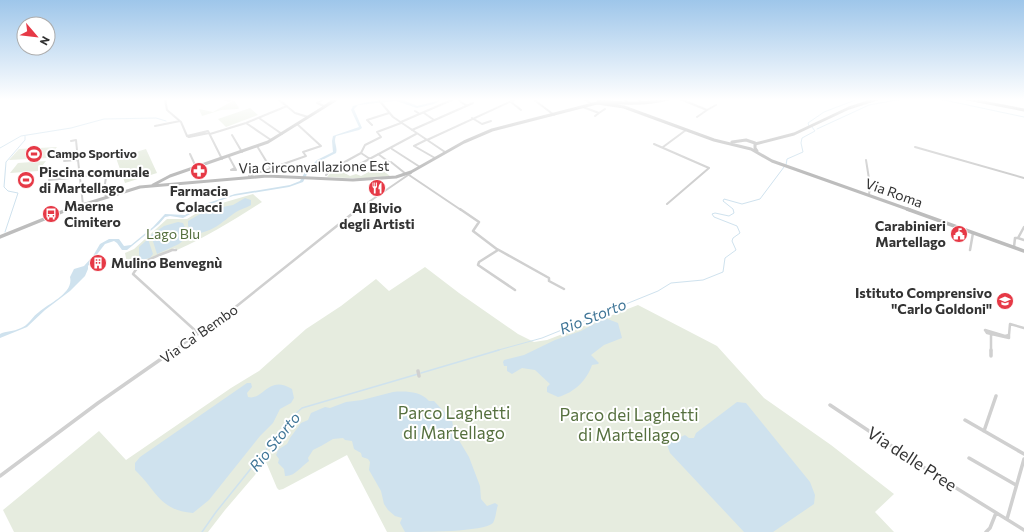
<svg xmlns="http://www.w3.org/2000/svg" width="1024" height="532" font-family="Commissioner,sans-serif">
<rect width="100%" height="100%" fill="#fff"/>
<path fill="#e6ecdf" d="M234,100l5,8 -1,1 -17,1 -19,6 -3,-7 14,3z
M250,108l8,7 -32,12 -8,-8z
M57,147l-9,11 -39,2 10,-11z
M146,149l11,24 -32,10 -9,-25z
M46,161l-8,10 -28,2 8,-10z
M339,167l7,3 -3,2 7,4 6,-2 5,2 17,-9 12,9 -20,3 -43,-2 6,-7z
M253,194l9,8c-27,17 -55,35 -85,48l-2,-2 -31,14 -12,7 -2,-6h-3l-2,-10 9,-4 33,-30h20l18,-11z
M425,267l34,26 59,41 16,8 13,-2 91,-35 79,41 47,52 67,47 63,49 -19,18 19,20h-507l-40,-77 -64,34 -4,1 -2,-2 -11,-26 -41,48 -17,22h-194l-11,-22 96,-79 27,29 105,-72 28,-17 47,-42 35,-23 35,-27 13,12z"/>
<path fill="#cfe2ee" d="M390,99h11l16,7 24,-6 -7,4 -17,4 -21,-7 -38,4 -4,4 8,19 -3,2 -23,6c-3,6 2,11 0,17l-18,9 -10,10 -5,10 -14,5 -56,9 -28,10 -22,12 -13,-2 -5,1 -6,7 -32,26h-5l-5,-7 -3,-2 -9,3 -17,22v3l-3,7 -15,15 -25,19 -18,17 -27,11v-4l2,-1c7,-2 14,-2 21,-6 6,-3 10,-11 16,-15 10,-9 35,-19 31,-35l4,-8 10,-3 9,-10 7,-12 9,-5h10l5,7 7,-1 22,-18 12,-13 20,1 17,-10 33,-11 55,-9 10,-4 5,-9 12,-12 16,-8 -1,-11 1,-5 26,-9 -8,-17 2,-4 15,-4z
M245,198l6,2v5c-5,3 -10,4 -15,7 -16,11 -20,19 -42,22l-6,-8v-5l19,-11 26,-5z
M178,222l5,1 4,9 1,4 -9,8 -22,10 -6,-19 13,-9z
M148,239l5,15 -3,4 -9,2 -2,-5v-8z
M605,318l13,5 4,15 -18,7 -13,10 8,8 -1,1 -6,1c-5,15 -18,28 -34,32l-11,-5v-5l3,-3 -15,-14 -13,-2 -10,6 -5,-3v-5h-3l-1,-4 1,-2 20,-5 31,-15 26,-9z
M247,383h4l1,4 -5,6 1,4c15,4 20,-23 44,-8l2,9 -3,5 -11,6 -7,14 -13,13 -51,64 -16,13c-34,-3 -36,-22 -58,-43v-7l5,-6z
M393,392c12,-1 27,-1 36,9h5l18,19 2,12 15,25 11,29 1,13 6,7 8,-3 3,2c-2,5 -2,13 -5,18 -9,9 -72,9 -88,9l-5,-9 2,-5 -7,-2 -7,-6 -4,-6 -3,-13 -12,-21 1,-8 -2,-3 -6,-2 -1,-4 -7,-4 -2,-8 -7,-1 -2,-2 -10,1 -12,7 -8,4 -5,8 1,3c-7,5 -15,16 -24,15l-1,-7 -6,-6 1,-4 -3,-4 3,-6 8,-5 3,-6 11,-15 7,-3 3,-7 14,-6 5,1 16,-6 16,-2z
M737,402l9,1 64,79 5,13 -1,9 -41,28h-29l-74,-79 -4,-11 2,-2h6l11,-5 4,3h5l2,-5z"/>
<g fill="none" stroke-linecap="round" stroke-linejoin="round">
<path stroke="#cfe2ee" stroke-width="1" d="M939,99l85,18
M809,126l-1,-3 16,-11 34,-13
M817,129l52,-24 33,-6
M0,148l21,-12 50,-8 33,-9 52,-1 10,3
M786,165l1,-6 16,-7 -2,-9 1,-5 13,-7 -3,-4
M5,232l13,-39 -10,-2 -4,-4 2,-25 19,-22v-4
M495,351l47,-13 116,-47 13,-8 32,-3 20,-8 2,-14 11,-8 -4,-9 1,-3 7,-5 -3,-7 -23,-9 -2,-3 3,-1 14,3 5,-3 -1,-4 -10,-8 1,-2 18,5 18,-5 24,-32"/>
<path stroke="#cfe2ee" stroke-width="1.5" d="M421,373l78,-23
M270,447l8,4
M202,532l14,-20 78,-97 8,-7 116,-34"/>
<path stroke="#d0d0d0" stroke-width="2" d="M165,99l2,11 14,12 6,14
M224,99l5,2 2,-2
M278,99l17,14 13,4
M324,99l-7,4 7,3 8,-5
M378,99l15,18 52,35
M457,99l10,7
M533,99l21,16
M584,99l8,5
M623,99l6,4
M638,99l5,4
M680,99l27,11 9,-5
M511,102l10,8
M583,107l16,6 -4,3
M415,111l5,3
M424,113l10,7
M599,113l6,-4
M697,117l10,-7
M259,118l23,16
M472,118l10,6 9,-3
M401,122l53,-23
M246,123l25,17
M372,125l-5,-5 22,-7
M155,126l25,-5
M412,130l61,-27
M210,134l36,-11 41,-17
M232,135l10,17
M187,136l21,-5 14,28
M187,136l2,1 20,-4
M426,140l-12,6 21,12
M427,140l89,-41
M71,141l5,-1 2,20
M654,144l55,24 -42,36
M257,146l14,23
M663,147l23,-17
M915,147l109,31
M392,149l28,18
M361,153l4,-8 16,-8 -4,-5 24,-9
M190,154l6,13
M378,154l11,8
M229,157l6,11
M866,160l4,25 -1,10
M64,161l14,-1 5,45
M391,162l15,12
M235,168l1,2h-5z
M347,171l69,-37
M326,175l6,-6 29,-16 9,6
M409,175l52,35
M249,176l57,-20 -3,-4 18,-6 -24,-22
M49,180l31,-3 19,-4 5,1 2,3 -2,14 2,6
M357,210l54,-37"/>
<path stroke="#d0d0d0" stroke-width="2.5" d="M460,209l19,13 -6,9 25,19 -19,12 -1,3 37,25
M1024,227l-6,11 6,2
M1014,247l1,-9h3
M497,249l52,29v3l15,8
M176,250h-4c-14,6 -31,10 -39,24l66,60
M970,250l3,-17
M985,330l20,6 4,-1v3l-22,-5z
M991,334v17
M1009,335l1,-11 14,4
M173,351l50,-34 135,-108"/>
<path stroke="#d0d0d0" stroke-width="3.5" d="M991,350v6
M418,371l1,5
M830,405l102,68 92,57
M965,420l59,34
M984,431l12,-35
M969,458l47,27
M0,476l98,-73 76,-53
M1007,519l17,-60
M986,532l4,-4 6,-15"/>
<path stroke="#bdbdbd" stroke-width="3" d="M967,99l57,11
M597,103l27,4 90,33 37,9 21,12 138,49
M732,142l14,-2 9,3v5l2,3
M755,144l39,-10 55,-26 28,-9
M153,185l17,-9 98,-34 69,-43
M66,210l74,-23 127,-11 86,4 43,-3 15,-5 53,-30 28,-12 105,-27 2,-2c24,3 46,4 69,-2"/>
<path stroke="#bdbdbd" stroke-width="3.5" d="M907,209l117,42
M0,237l69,-28"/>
</g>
<linearGradient id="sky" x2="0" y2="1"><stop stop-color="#9ec6ea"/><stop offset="0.57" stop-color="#fff"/><stop offset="1" stop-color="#fff" stop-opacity="0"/></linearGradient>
<rect width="1024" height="174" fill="url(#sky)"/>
<defs>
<g id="stadium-disc" transform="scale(0.9)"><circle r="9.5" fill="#e63946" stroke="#fff"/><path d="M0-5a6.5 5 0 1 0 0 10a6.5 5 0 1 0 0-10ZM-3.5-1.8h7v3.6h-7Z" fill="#fff"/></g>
<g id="pharmacy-disc" transform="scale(0.9)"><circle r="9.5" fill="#e63946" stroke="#fff"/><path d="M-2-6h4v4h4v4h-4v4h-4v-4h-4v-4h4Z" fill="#fff"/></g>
<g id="restaurant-disc" transform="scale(0.9)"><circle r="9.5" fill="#e63946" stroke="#fff"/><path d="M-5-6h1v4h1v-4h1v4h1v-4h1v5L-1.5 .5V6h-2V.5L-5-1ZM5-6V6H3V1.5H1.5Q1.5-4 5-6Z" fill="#fff"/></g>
<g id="bus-disc" transform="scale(0.9)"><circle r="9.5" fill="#e63946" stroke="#fff"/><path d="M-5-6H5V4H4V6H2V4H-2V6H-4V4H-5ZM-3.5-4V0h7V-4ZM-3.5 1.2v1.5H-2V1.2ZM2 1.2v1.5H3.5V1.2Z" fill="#fff"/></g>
<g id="civic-disc" transform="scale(0.9)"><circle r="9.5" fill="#e63946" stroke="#fff"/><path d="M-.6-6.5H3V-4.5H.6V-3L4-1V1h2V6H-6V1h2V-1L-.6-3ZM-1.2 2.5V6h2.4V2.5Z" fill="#fff"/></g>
<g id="building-disc" transform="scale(0.9)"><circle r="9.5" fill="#e63946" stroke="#fff"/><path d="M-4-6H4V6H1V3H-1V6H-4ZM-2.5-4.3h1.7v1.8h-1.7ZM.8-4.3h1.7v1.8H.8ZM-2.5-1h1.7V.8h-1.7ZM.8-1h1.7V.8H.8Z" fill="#fff"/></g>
<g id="school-disc" transform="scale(0.9)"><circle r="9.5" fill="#e63946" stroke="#fff"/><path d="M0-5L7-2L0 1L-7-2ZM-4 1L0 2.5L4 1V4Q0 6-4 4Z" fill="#fff"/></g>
</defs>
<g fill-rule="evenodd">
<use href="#stadium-disc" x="34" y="154"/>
<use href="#pharmacy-disc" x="199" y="171"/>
<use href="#stadium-disc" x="26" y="180"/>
<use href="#restaurant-disc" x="377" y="188"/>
<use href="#bus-disc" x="51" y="214"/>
<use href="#civic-disc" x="959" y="234"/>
<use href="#building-disc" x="98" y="263"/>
<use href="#school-disc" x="1005" y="301"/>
</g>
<g text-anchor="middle" stroke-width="4" stroke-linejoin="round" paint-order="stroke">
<g font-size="12" font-weight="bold" fill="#333" stroke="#fff" text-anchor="start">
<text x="47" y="158">Campo Sportivo</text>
</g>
<g font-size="14" fill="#333" stroke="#fff">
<text transform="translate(314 167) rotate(-1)" y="5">Via Circonvallazione Est</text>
<text transform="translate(894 193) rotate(20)" y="5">Via Roma</text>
<text transform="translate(199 334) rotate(-35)" y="5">Via Ca' Bembo</text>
</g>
<g font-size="14" font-weight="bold" fill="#333" stroke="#fff" text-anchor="start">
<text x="39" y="177">Piscina comunale<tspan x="39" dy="16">di Martellago</tspan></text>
<text x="199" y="196" text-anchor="middle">Farmacia<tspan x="199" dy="16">Colacci</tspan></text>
<text x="64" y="211">Maerne<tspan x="64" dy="16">Cimitero</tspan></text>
<text x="377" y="213" text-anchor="middle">Al Bivio<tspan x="377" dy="16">degli Artisti</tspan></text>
<text x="946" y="231" text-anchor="end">Carabinieri<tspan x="946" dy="16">Martellago</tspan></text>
<text x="111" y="268">Mulino Benvegnù</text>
<text x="992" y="298" text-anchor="end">Istituto Comprensivo<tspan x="992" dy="16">"Carlo Goldoni"</tspan></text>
</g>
<g font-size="14" fill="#56703f" stroke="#fff">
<text x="173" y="239">Lago Blu</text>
</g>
<g font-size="15" font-style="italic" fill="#3f7597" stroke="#fff">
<text transform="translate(593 317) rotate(-22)" y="5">Rio Storto</text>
<text transform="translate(275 442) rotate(-51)" y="5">Rio Storto</text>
</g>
<g font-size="17" fill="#56703f" stroke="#fff">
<text x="454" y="419">Parco Laghetti<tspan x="454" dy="20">di Martellago</tspan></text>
<text x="629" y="421">Parco dei Laghetti<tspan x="629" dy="20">di Martellago</tspan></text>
</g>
<g font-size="17" fill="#333" stroke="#fff">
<text transform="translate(912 459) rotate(33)" y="6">Via delle Pree</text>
</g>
</g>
<g transform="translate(36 36) rotate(118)"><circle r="19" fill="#ffffff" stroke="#adadad"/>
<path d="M0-3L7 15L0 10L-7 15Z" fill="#e63946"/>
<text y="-6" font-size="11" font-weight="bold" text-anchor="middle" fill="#333333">N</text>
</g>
</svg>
